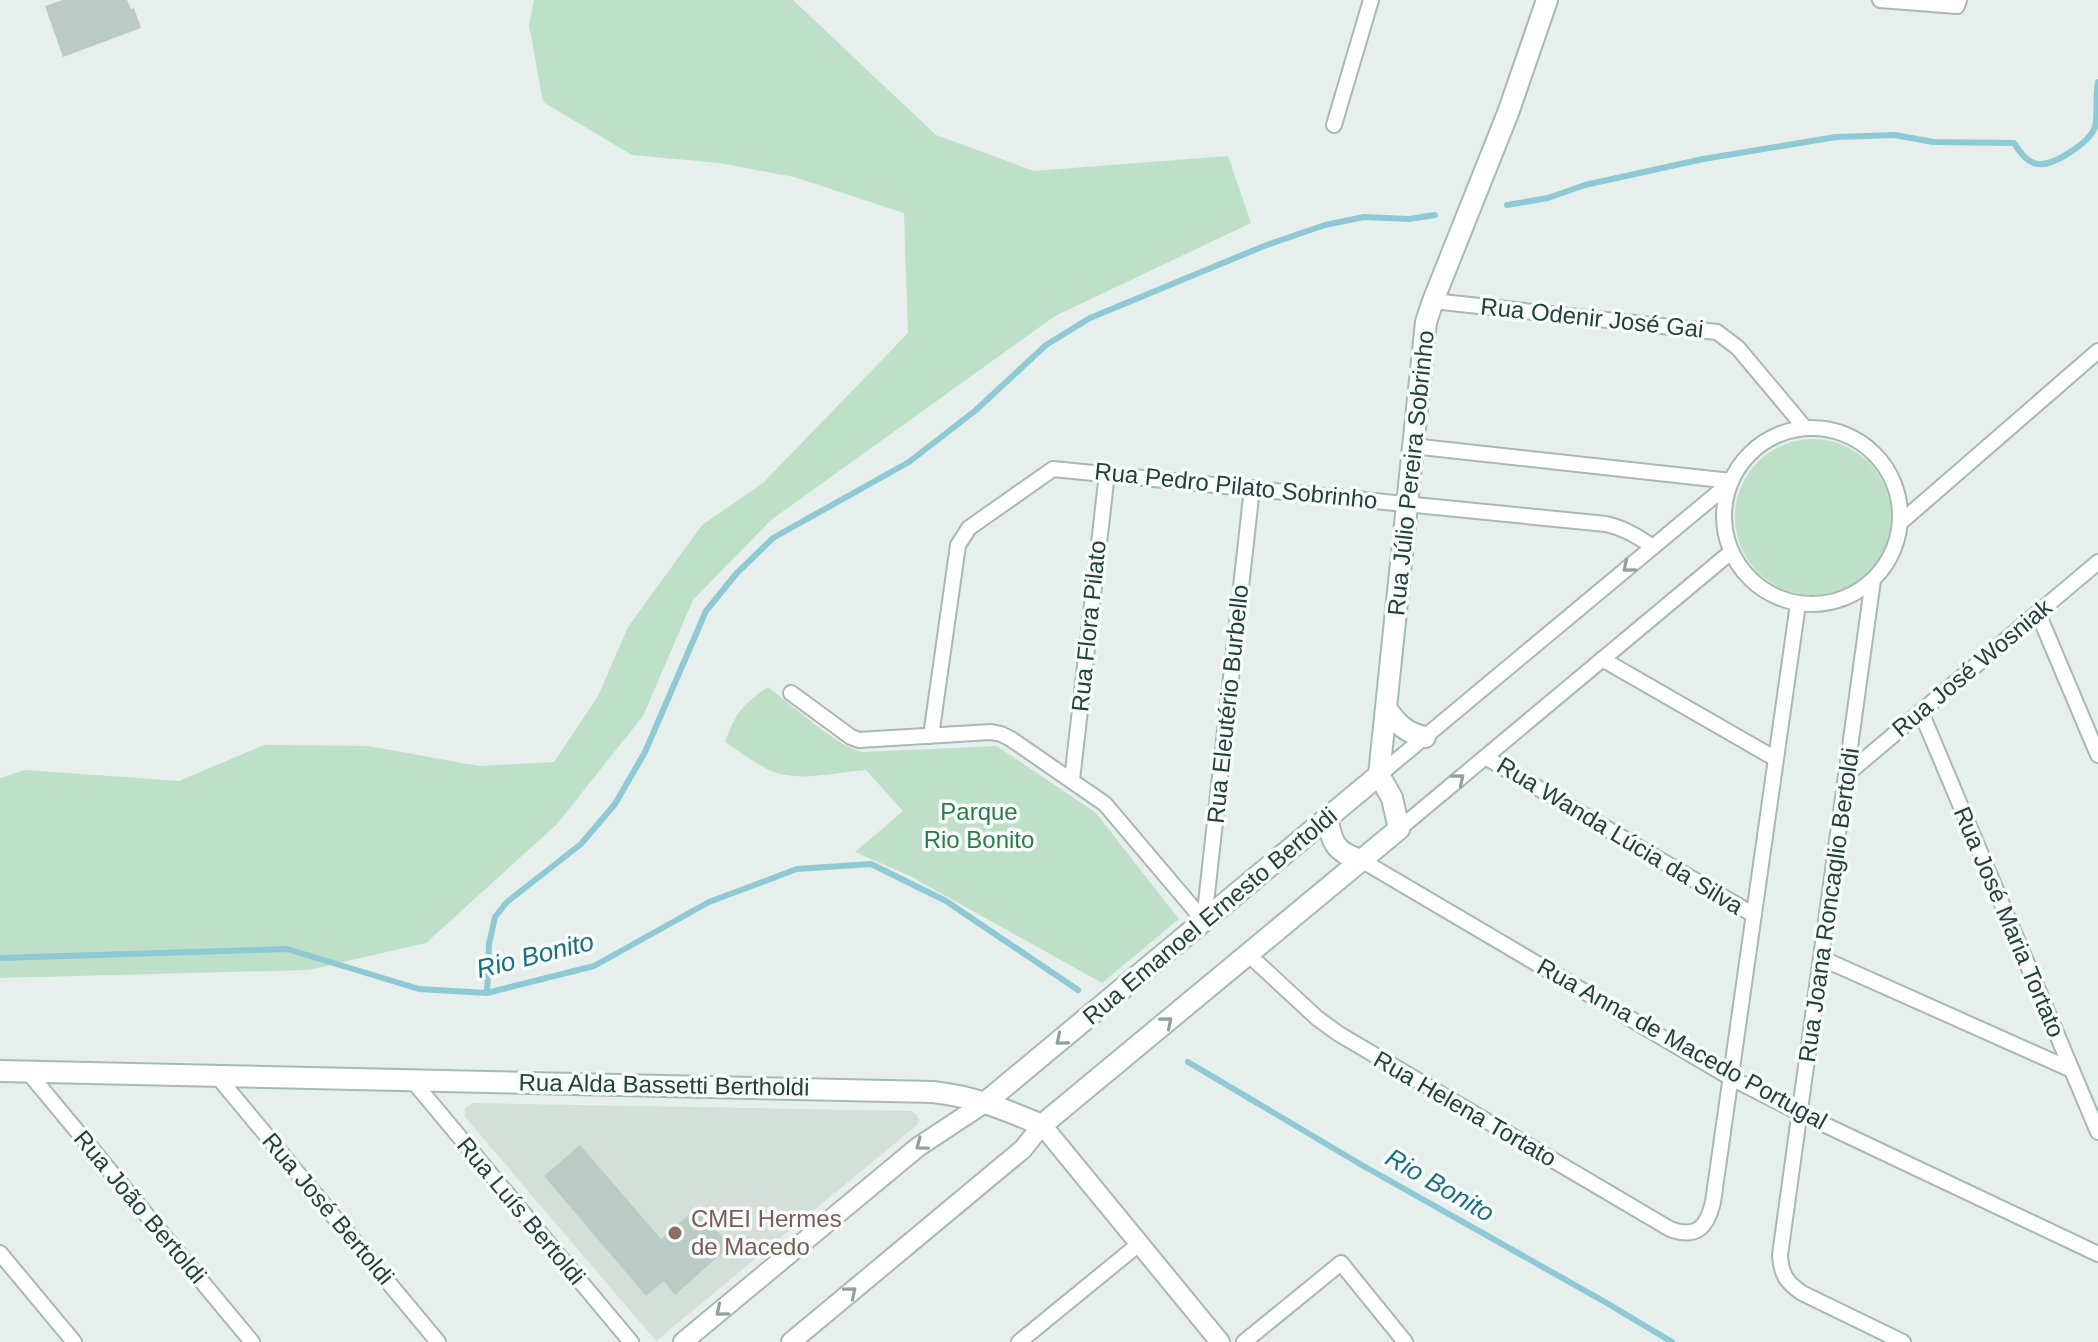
<svg xmlns="http://www.w3.org/2000/svg" width="2098" height="1342" font-family="Arial,sans-serif">
<rect width="100%" height="100%" fill="#e6efeb"/>
<path fill="#d4dfda" d="M473,1103l438,8 5,3 3,6 -2,5 -261,216 -191,-224v-9z"/>
<path fill="#bfe0c8" d="M534,0h259l143,135 98,36 194,-15 23,67 -196,93 -284,204 -78,80 -50,116 -86,108 -131,119 -117,27 -309,8v-200l25,-8 154,11 85,-36 104,1 111,20 75,-4 44,-66 30,-69 74,-102 61,-42 145,-150 -4,-120 -110,-36 -75,-14 -87,-8 -89,-53 -14,-77z
M1735 517a78 78 0 1 1 156 0a78 78 0 1 1-156 0Z
M768,687c24,18 69,60 95,65l134,-6 99,67 83,106 -77,64 -192,-107 -55,-24 48,-41 -37,-41c-32,2 -69,14 -99,-1 -14,-7 -28,-18 -42,-27 12,-31 16,-36 43,-55z"/>
<g fill="none" stroke-linecap="round" stroke-linejoin="round">
<path stroke="#8ec9d4" stroke-width="6" d="M1507,205l41,-7 37,-13 118,-26 133,-22 59,-2 38,7 81,1c6,9 12,19 24,21 16,2 52,-22 57,-37 3,-14 0,-31 3,-45
M0,958l287,-9 132,40 68,4 107,-27 115,-64 88,-33 74,-5 75,37 132,89
M487,993l2,-49 6,-27 12,-15 74,-58 34,-40 30,-52 61,-141 30,-37 37,-36 136,-76 67,-52 70,-65 44,-27 174,-72 61,-21 39,-8 45,2 26,-4
M1188,1062l172,102 245,138 67,40"/>
</g>
<path fill="#bbcac4" d="M63,0h64l4,9 3,-1 7,20 -78,29 -18,-51z
M580,1145l81,94 36,-31 33,38 -55,49 -11,-14 -18,15 -102,-120z"/>
<g fill="none" stroke-linecap="round" stroke-linejoin="round">
<g stroke="#a8b8b2" stroke-width="18">
<path id="minor" d="M1880,0l77,6 2,-6
M1334,125l37,-125
M1433,301l284,31 21,16 67,80
M1724 516a88 88 0 1 1 176 0a88 88 0 1 1-176 0Z
M1412,446l319,35
M1901,522l197,-171
M1873,580l-93,675c1,19 6,27 22,38l101,49
M2038,613l60,142
M1602,659l174,100
M791,693l60,44 8,3 132,-8 10,2 10,5 94,65 99,117
M1921,712l177,420
M931,736l27,-191 11,-17 84,-59 553,55c18,4 31,12 47,23
M1485,757l269,158
M1379,775l352,-293
M1846,775l252,-213
M1072,780l35,-307
M1399,829l332,-277
M1361,860l370,218 69,35 298,141
M1204,921l48,-433
M1248,954l69,64 22,16 331,195c27,10 37,-2 43,-27l85,-598
M1821,958l251,112
M28,1072l224,270
M217,1076l221,266
M412,1080l219,262
M0,1253l74,89
M1019,1342l120,-98
M1244,1342l97,-79 64,79"/>
</g>
<g stroke="#a8b8b2" stroke-width="22">
<path id="tertiary" d="M683,1342l235,-195 68,-45
M791,1342l232,-193 19,-24 178,217"/>
</g>
<g stroke="#a4bbb3" stroke-width="24">
<path id="secondary" d="M1386,708c11,16 20,25 39,29
M1379,775l47,-453 7,-21 75,-188 39,-113
M1327,818c5,25 8,34 34,42
M0,1071l933,21c43,5 70,17 109,33l357,-296 -7,-31 -13,-23
M986,1102l393,-327"/>
</g>
<use href="#minor" stroke="#fff" stroke-width="14"/>
<use href="#tertiary" stroke="#fff" stroke-width="18"/>
<use href="#secondary" stroke="#fff" stroke-width="20"/>
</g>
<defs><path id="oneway-chevron" d="M-2-3.5L2.5 0L-2 3.5" fill="none" stroke-width="1.6" stroke-linecap="round" stroke-linejoin="round" transform="scale(2)"/></defs>
<g stroke="#92a09c">
<use href="#oneway-chevron" transform="translate(1628 567) rotate(140)"/>
<use href="#oneway-chevron" transform="translate(1459 779) rotate(-40)"/>
<use href="#oneway-chevron" transform="translate(1167 1022) rotate(-40)"/>
<use href="#oneway-chevron" transform="translate(1061 1040) rotate(140)"/>
<use href="#oneway-chevron" transform="translate(921 1145) rotate(143)"/>
<use href="#oneway-chevron" transform="translate(851 1292) rotate(-40)"/>
<use href="#oneway-chevron" transform="translate(721 1311) rotate(140)"/>
</g>
<circle fill="#8d6e63" stroke="#f7fbf9" stroke-width="3" cx="675" cy="1233" r="8"/>
<g text-anchor="middle" stroke-width="7" stroke-linejoin="round" paint-order="stroke">
<g font-size="24" fill="#24423a" stroke="#f7fbf9">
<text transform="translate(1592 318) rotate(6)" y="8">Rua Odenir José Gai</text>
<text transform="translate(1411 473) rotate(-84)" y="8">Rua Júlio Pereira Sobrinho</text>
<text transform="translate(1236 486) rotate(6)" y="8">Rua Pedro Pilato Sobrinho</text>
<text transform="translate(1089 626) rotate(-84)" y="8">Rua Flora Pilato</text>
<text transform="translate(1972 668) rotate(-40)" y="8">Rua José Wosniak</text>
<text transform="translate(1228 704) rotate(-84)" y="8">Rua Eleutério Burbello</text>
<text transform="translate(1620 836) rotate(31)" y="8">Rua Wanda Lúcia da Silva</text>
<text transform="translate(1829 905) rotate(-82)" y="8">Rua Joana Roncaglio Bertoldi</text>
<text transform="translate(1210 916) rotate(-40)" y="8">Rua Emanoel Ernesto Bertoldi</text>
<text transform="translate(2009 922) rotate(67)" y="8">Rua José Maria Tortato</text>
<text transform="translate(1682 1044) rotate(29)" y="8">Rua Anna de Macedo Portugal</text>
<text transform="translate(664 1085) rotate(1)" y="8">Rua Alda Bassetti Bertholdi</text>
<text transform="translate(1465 1109) rotate(30)" y="8">Rua Helena Tortato</text>
<text transform="translate(140 1207) rotate(50)" y="8">Rua João Bertoldi</text>
<text transform="translate(328 1209) rotate(50)" y="8">Rua José Bertoldi</text>
<text transform="translate(521 1211) rotate(50)" y="8">Rua Luís Bertoldi</text>
</g>
<g font-size="24" fill="#2d7a4b" stroke="#f7fbf9">
<text x="979" y="820">Parque<tspan x="979" dy="28">Rio Bonito</tspan></text>
</g>
<g font-size="24" fill="#785e54" stroke="#f7fbf9" text-anchor="start">
<text x="691" y="1227">CMEI Hermes<tspan x="691" dy="28">de Macedo</tspan></text>
</g>
<g font-size="26" font-style="italic" fill="#1c6f80" stroke="#f7fbf9">
<text transform="translate(535 955) rotate(-14)" y="9">Rio Bonito</text>
<text transform="translate(1440 1185) rotate(30)" y="9">Rio Bonito</text>
</g>
</g>
</svg>
